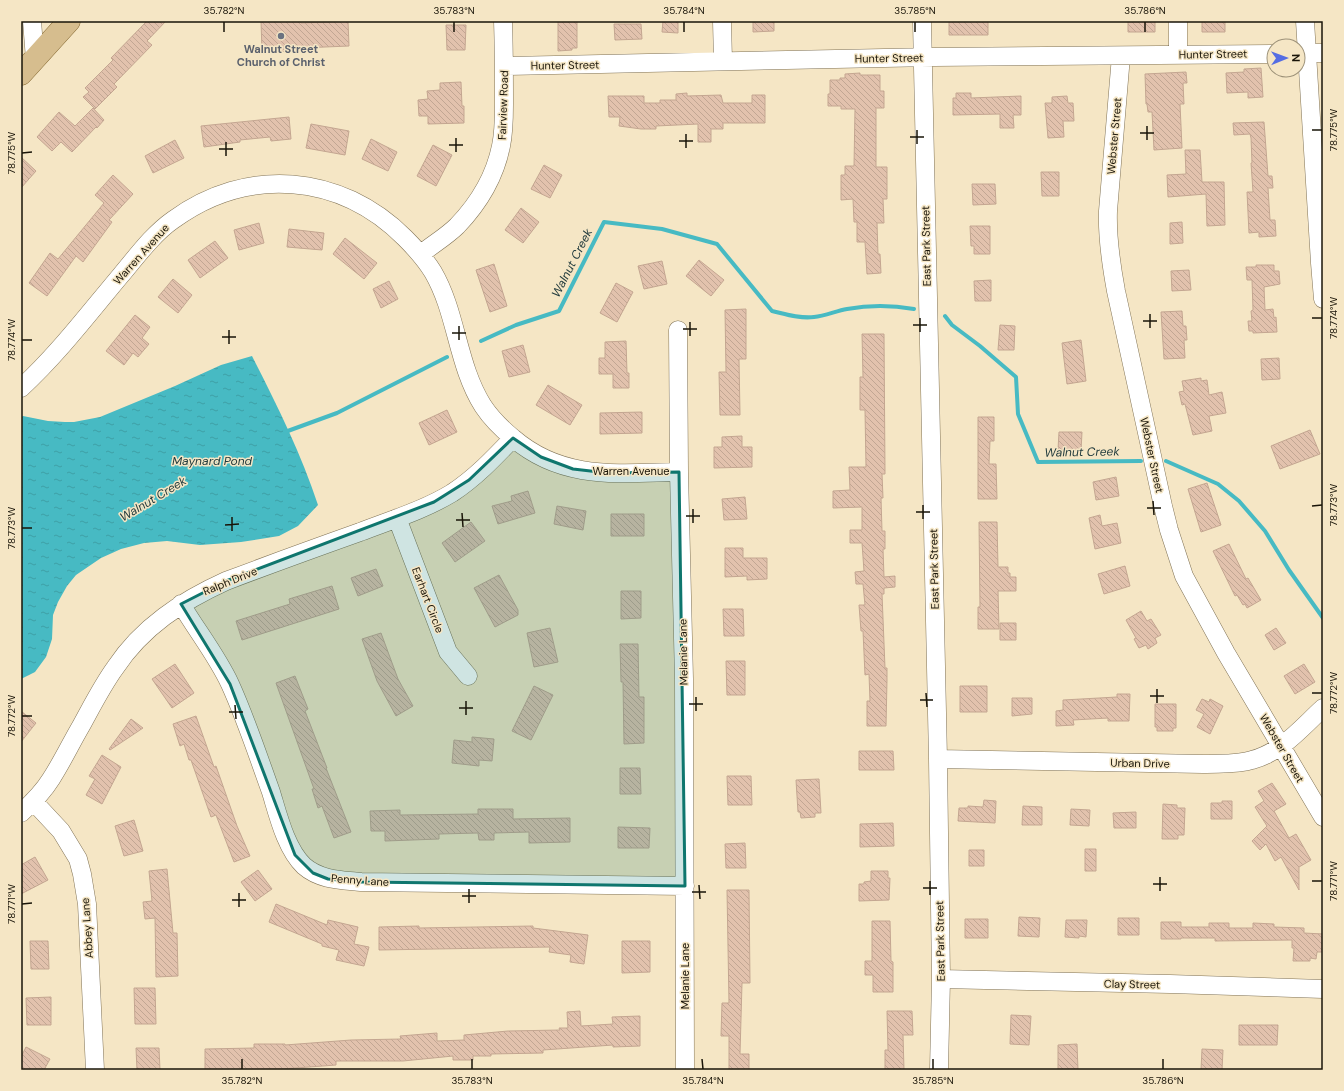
<svg xmlns="http://www.w3.org/2000/svg" width="1344" height="1091" font-family="'DM Sans',sans-serif">
<defs>
<pattern id="water-ripples" width="26" height="14" patternUnits="userSpaceOnUse"><rect width="26" height="14" fill="#47bac3"/><path d="M2 4q2-2 4 0t4 0M15 11q2-2 4 0t4 0" fill="none" stroke="#3e9fa6"/></pattern>
<pattern id="building-back-hatch" width="6" height="6" patternUnits="userSpaceOnUse"><rect width="6" height="6" fill="#e2c2ad"/><path d="M-1 5l2 2M0 0l6 6M5-1l2 2" fill="none" stroke="#c1a693"/></pattern>
</defs>
<rect width="100%" height="100%" fill="#f5e6c5"/>
<path fill="url(#water-ripples)" d="M252,356c25,49 49,97 66,149l-20,21 -19,10 -38,6 -41,3 -33,-4 -23,2 -23,6 -20,9 -25,17 -9,11 -9,16 -5,13 -1,24 -6,18 -11,15 -14,7v-262l2,-1 25,5 17,1h9l26,-5 75,-31 46,-21z"/>
<g fill="none" stroke-linecap="round" stroke-linejoin="round">
<path stroke="#47bac3" stroke-width="4" d="M945,316l7,9 28,21 36,31 2,37 20,48 103,-1
M481,341l35,-16 43,-14 45,-89 58,7 55,15 55,67c13,3 28,8 42,6 11,-1 22,-6 33,-8 22,-4 44,-4 67,0
M285,432l52,-19 110,-56
M1166,461l52,23 21,17 26,30 24,39 34,48"/>
</g>
<path fill="url(#building-back-hatch)" stroke="#c4a691" d="M147,21h19l-19,20 5,4 -38,39 3,3 -22,22 -12,-12 6,-5 -4,-4 28,-28 -2,-2z
M261,21h39l1,2 47,-2 1,25 -48,2v3l-39,1z
M558,21h19v27h-5v2l-14,1z
M663,21h15v12l-16,-1z
M753,21h21v10l-21,1z
M949,21h39v14h-39z
M1128,21h27v11h-27z
M1202,21h23v11h-23z
M614,24h27l1,15 -27,1z
M446,25h20l-1,25h-18z
M1261,68l2,29 -15,1v-6l-21,1 -1,-20 18,-1v-3z
M1186,72l1,11h-4l1,21h-4l2,44 -28,2 -2,-38h-4l-1,-8h-1l-1,-30z
M860,73v2h20v16h4v17h-8v59h11v32h-4l1,24h-7l1,31h2l1,19 -14,1 -2,-32h-8v-20h-3l-1,-23 -12,1v-25h4v-9h9l1,-57h-14v-3h-13v-12h2v-14h10v-2h5v-4z
M461,82l1,24h2v17l-36,1v-8h-9l-1,-16 10,-1 -1,-8 13,-1v-7z
M687,93v3l34,-1 2,8h29v-8h13v28h-42v6h-12v13h-13v-18l-42,2v3h-15l-22,-3 1,-9h-11l-1,-21h36v7h16v-3h16v-6z
M956,93h15v5l50,-2v19h-8l1,13h-14v-14l-47,1v-17h3z
M1067,96l1,7h5l1,18h-11l1,16 -16,1 -3,-35h7v-6z
M93,108l11,12 -7,8 -1,-1 -24,25 -11,-10 -9,9 -15,-14 22,-25 16,14z
M289,117l2,22 -20,2 -1,-4 -30,3v2l-36,5 -3,-21z
M1264,122l4,54h4l1,12h-5l2,32h5l1,16 -17,1v-5l-10,1 -2,-41h6l-2,-29h1l-1,-25 -1,-4 -16,1 -1,-12z
M311,124l38,7 -4,24 -39,-7z
M371,139l26,13 -9,19 -26,-12z
M175,140l9,18 -31,15 -8,-17z
M433,145l19,10 -16,31 -19,-10z
M1185,150h15l2,32h22l1,43 -18,1 -1,-32 -38,3 -1,-22 19,-1z
M21,157l15,14 -15,17z
M544,165l18,10 -12,23 -19,-9z
M1041,172h18v24h-17z
M113,175l20,19 -24,26 3,2 -29,40 -7,-6 -29,40 -18,-13 21,-30 8,6 46,-56 -9,-8z
M972,184h23l1,20 -23,1z
M521,208l18,14 -16,21 -18,-13z
M1182,222l1,21 -13,1v-21z
M259,223l5,20 -25,7 -5,-20z
M970,226h20v28h-16v-8h-3z
M289,229l35,4 -2,17 -35,-3z
M345,238l32,25 -13,16 -31,-25z
M215,241l13,17 -28,20 -12,-18z
M699,260l25,20 -13,16 -25,-20z
M662,261l5,23 -23,5 -6,-23z
M494,264l13,42 -17,6 -14,-42z
M1256,265h18v6h5l1,13 -16,3 1,23 8,-1 1,9 2,-1 1,15 -24,1v-2h-4l-1,-10h4l-1,-10 2,-1 -1,-30h-5l-1,-13h10z
M1189,270l2,20 -19,1 -1,-20z
M173,279l19,16 -14,18 -20,-16z
M991,280v21h-16l-1,-20z
M389,281l9,18 -17,9 -8,-19z
M616,283l17,9 -16,30 -17,-9z
M746,309v50h-7l1,56h-20l-1,-43h7l-1,-62z
M1182,311l1,15h3l1,14h-3l1,18 -21,1 -3,-47z
M135,315l15,12 -8,11 7,6 -11,13 -5,-4 -9,12 -18,-14z
M1000,325l15,1 -1,24h-16z
M862,334h22l1,140h-3l1,24h-2l1,33h3v18h-2l1,28 11,-1v11l-11,1v6h-2l3,74h2v12l-1,46h-19v-25h3l-1,-27 -4,1 -2,-44h-2l-2,-26h6l-2,-21h-7l-1,-12 9,-1 -2,-28h-12v-13h12v-23l-29,1v-17l17,-1 -1,-23h17l-1,-57h-5v-33h3z
M1081,340l5,41 -19,3 -5,-41z
M626,341l1,32h2v15h-16v-14h-14v-16h6v-16z
M523,345l7,27 -21,5 -7,-26z
M1279,358l1,21 -18,1 -1,-21z
M1201,378v3l6,-1 2,15 13,-3 4,21 -17,3 3,15 -19,4 -8,-31 -3,1 -3,-13 5,-1 -2,-10z
M548,385l34,20 -12,20 -34,-20z
M447,410l10,22 -28,13 -10,-22z
M642,412v21l-42,1v-21z
M978,417h16v24h-4l-1,23h7l1,35h-19z
M1310,430l10,24 -40,15 -9,-23z
M1059,432h23l-1,19 -23,-1z
M742,436v11h10v20l-38,1v-21h8v-10z
M1116,477l3,19 -23,4 -3,-18z
M1207,483l14,42 -20,7 -13,-43z
M528,491l7,22 -37,11 -6,-18 20,-5 -1,-5z
M745,497l2,22 -23,1 -2,-21z
M557,506l29,5 -3,19 -29,-6z
M611,514h33v22h-33z
M1100,515l2,11 15,-3 4,20 -26,6 -6,-31z
M471,522l14,19 -30,21 -13,-19z
M979,522h18l1,45h10v6h2v4h6v14h-18l1,38h-21v-22h2z
M1229,544l17,35 2,-1 13,22 -14,8 -2,-4 -2,1 -6,-10 -2,1 -22,-45z
M725,548h18v10h24v21l-20,1v-4l-22,1z
M1125,566l5,20 -26,8 -6,-20z
M376,569l7,17 -25,10 -7,-18z
M499,575l19,35v5l-23,12 -21,-39z
M332,586l7,23 -97,31 -6,-19 54,-17 -1,-5z
M621,591h20v27l-20,1z
M723,609h20l1,27h-20z
M1141,611l6,10 4,-2 10,16 -6,3 2,5 -9,6 -2,-4 -7,3 -5,-9 2,-1 -10,-18z
M1000,623h16v17h-16z
M550,628l8,34 -24,5 -7,-34z
M1276,628l10,15 -12,7 -9,-15z
M381,633l17,46 15,27 -17,10 -19,-35 -15,-42z
M620,644h18l1,53h5v46l-20,1 -1,-62h-2z
M726,661h19v34h-18z
M175,664l19,29 -22,15 -20,-29z
M1304,664l11,18 -20,12 -11,-18z
M295,676l13,33 -3,2 22,57h-1l25,64 -17,6 -12,-32 -4,2 -6,-19h2l-38,-106z
M534,686l19,9 -22,45 -19,-9z
M960,686h27v26h-27z
M1117,694h13l-1,27h-21v-3l-35,2 1,5 -18,1v-15l7,-1v-10l54,-3z
M1012,698h20v16l-20,2z
M1202,699l7,3 1,-3 13,7 -13,28 -13,-7 7,-13 -8,-4z
M1155,704h21v24h-3v3h-16v-4h-2z
M21,711l15,12 -15,19z
M196,716l18,51 2,-1 21,60 13,30 -16,6 -18,-47 -5,2 -20,-57h-2l-5,-16 -4,2 -7,-22z
M131,719l12,9 -33,22 -1,-1z
M472,737l22,2 -2,22 -13,-1v6l-27,-3 2,-23 18,2z
M859,751h34l1,19h-35z
M102,755l19,12 -19,37 -16,-9 9,-16 -6,-3z
M620,768h20l1,26h-21z
M727,776h24l1,29h-24z
M819,779l2,34h-6v4l-14,1 -1,-6h-2l-2,-32z
M1272,783l14,21 -12,7 15,27 7,-4 15,26 -12,7v23l-18,-33 -6,4 -9,-17 -6,6 -8,-9 15,-15 -12,-19 9,-6 -6,-10z
M984,800l12,1 -1,22 -37,-2 1,-13h9v-2l15,1z
M1222,801h10v18h-21v-16h11z
M1163,804l14,1v3h8l-1,27h-6v4h-16z
M1023,806l19,1v18h-20z
M478,809h35v10l57,-1v24l-41,1v-11l-35,1v7h-15l-1,-7 -39,1v5l-54,2v-10h-14l-1,-20 30,-1v5l78,-1z
M1071,809l19,1 -1,16 -19,-1z
M1136,812v16h-22l-1,-15z
M134,820l9,31 -19,5 -9,-30z
M893,823l1,23 -34,1v-23z
M618,827l32,1 -1,20h-31z
M745,843l1,25h-20l-1,-24z
M1085,849h11v22h-11z
M969,850h15v16h-15z
M35,857l13,23 -27,14v-29z
M167,869l6,64h4l1,43 -22,1 -1,-59 -10,1 -2,-17 9,-1 -3,-30z
M258,870l14,19 -17,12 -14,-19z
M871,871h17v7h2l-1,22 -30,1v-17h5v-2l7,-1z
M727,890h22l1,93h-8l-2,71h9v16h-20v-34h-8l1,-33h7z
M276,904l51,21 1,-5 30,7 -4,17 15,3 -5,19 -28,-6 3,-10 -17,-4v-2l-53,-22z
M1019,917l21,1 -1,19 -21,-1z
M1118,918h21v17h-21z
M965,919h23v19h-23z
M1066,920h21l-1,17 -7,-1v2l-14,-1z
M872,921h18l1,40 2,1v30h-20v-17h-8v-14h7z
M1161,922h20v5h28v-4h20v5h24v-5l21,1v3l30,1v5l19,1v18h-6l-1,7 -6,-1v3h-17l1,-13h-2v-8l-77,1v-3h-34v1h-20z
M419,926v2l114,-2v2l55,7 -4,29 -14,-2 1,-7 -22,-3 1,-5 -171,3v-23z
M30,941h18l1,28h-18z
M622,941h28v31l-28,1z
M134,988h21l1,36h-21z
M51,997v28h-24l-1,-27z
M580,1011l1,15 32,-2 -1,-7 28,-1v30l-27,1v-2l-70,5v3l-52,1v2h-18v4h-20v-4l-50,5h-67v4l-54,4 -77,1v-21l49,-1v-4h31v1l66,-5 50,-1 -1,-3 37,-3v8l27,-1v-5l44,-4 52,-1 -1,-2h9l-1,-16z
M887,1011h25l1,24h-10l1,35h-19v-20h3z
M1011,1015l20,1 -2,29 -19,-1z
M1239,1025h39l-1,20h-38z
M1077,1044l1,26h-20v-25z
M26,1047l24,12 -6,11h-23v-13z
M136,1048h23l1,22h-23z
M1202,1049l21,1 -1,20h-21z"/>
<g fill="none" stroke-linecap="round" stroke-linejoin="round">
<g stroke="#817356" stroke-width="19">
<path id="minor" d="M32,21l3,38
M722,21l1,40
M922,21l16,738 3,220 -2,91
M1178,21v34
M1305,21l15,242 3,36
M1298,53h25
M1121,56l-13,155c-1,27 3,53 8,80l47,215 6,24 15,46 42,77 97,164
M504,66l429,-9 341,-3
M421,254c11,-9 26,-18 36,-28 21,-22 38,-50 44,-80 3,-14 3,-28 3,-42 0,-28 0,-55 -1,-83
M678,330l1,142 5,207 1,391
M21,388c37,-34 68,-75 100,-113 16,-19 32,-41 52,-55 74,-54 167,-47 232,18 10,10 20,21 28,34 24,41 24,93 50,134 8,12 19,23 30,32 50,43 106,35 166,34
M397,518l51,134 20,24
M181,604c16,27 36,52 49,80 16,35 28,72 41,108 7,23 15,57 33,74 16,14 37,14 57,16l324,4
M938,759l265,5c16,-1 34,1 49,-4 30,-8 49,-32 71,-52
M33,801l28,30 17,28 4,15 5,30 8,166
M21,813c11,-10 22,-21 30,-34 11,-17 20,-36 30,-53 11,-20 21,-40 34,-58 27,-41 67,-67 111,-87 45,-17 89,-33 134,-49 31,-12 64,-22 92,-39 23,-15 42,-35 61,-55
M941,979l229,5 153,5"/>
</g>
<g stroke="#82652e" stroke-width="23">
<path id="major" d="M21,74l48,-53"/>
</g>
<use href="#minor" stroke="#fff" stroke-width="18"/>
<use href="#major" stroke="#d6bd8e" stroke-width="22"/>
</g>
<path fill="#0f766e" fill-opacity="0.2" stroke="#0f766e" stroke-width="3" stroke-linejoin="round" d="M513,438l28,19 32,12 35,4 71,-1 6,414 -324,-4 -33,-3 -15,-6 -18,-18 -65,-171 -49,-80 45,-23 208,-79 35,-22z"/>
<path fill="none" stroke="#191408" stroke-width="1.5" d="M224,22v10M454,22v10M684,22v10M915,22v10M1145,22v10M1147,126v14M917,130v14M1312,130h10M1140,133h14M686,134v14M910,137h14M456,138v14M679,141h14M226,142v14M449,145h14M219,149h14M22,153l10,-1M1150,314v14M920,318v14M1312,318h10M1143,321h14M690,322v14M913,325h14M459,326v14M683,329h14M229,330v14M452,333h14M222,337h14M22,340h10M1153,501l1,14M923,505v14M1312,506l10,-1M1147,508h14M693,509v14M916,512h14M462,513l1,14M686,516h14M232,517v14M456,520h14M225,525l14,-1M22,528h10M1157,689v14M926,693l1,14M1312,693h10M1150,696h14M696,697v14M920,700h13M466,701v14M689,704h14M235,705l1,14M459,708h14M229,712h14M22,716h10M1160,877v14M930,881v14M1312,881h10M1153,884h14M699,885l1,14M923,888h14M469,889v14M692,892h14M239,893v14M462,896h14M232,900h14M22,904l10,-1M242,1059v10M472,1059v10M702,1059l1,10M933,1059v10M1163,1059v10"/>
<circle fill="#6b7280" stroke="#f5e6c5" stroke-width="1.5" cx="281" cy="36" r="4"/>
<g text-anchor="middle" stroke-width="3" stroke-linejoin="round" paint-order="stroke">
<g font-size="11" font-weight="bold" fill="#5b616d" stroke="#f5e6c5">
<text x="281" y="53">Walnut Street<tspan x="281" dy="13">Church of Christ</tspan></text>
</g>
<g font-size="11" fill="#191408" stroke="#f5e6c5">
<text transform="translate(1213 54) rotate(-1)" y="4">Hunter Street</text>
<text transform="translate(889 58) rotate(-1)" y="4">Hunter Street</text>
<text transform="translate(565 65) rotate(-1)" y="4">Hunter Street</text>
<text transform="translate(503 105) rotate(-88)" y="4">Fairview Road</text>
<text transform="translate(1114 136) rotate(-85)" y="4">Webster Street</text>
<text transform="translate(926 246) rotate(-91)" y="4">East Park Street</text>
<text transform="translate(141 254) rotate(-48)" y="4">Warren Avenue</text>
<text transform="translate(1152 455) rotate(78)" y="4">Webster Street</text>
<text x="631" y="475">Warren Avenue</text>
<text transform="translate(934 569) rotate(-91)" y="4">East Park Street</text>
<text transform="translate(230 581) rotate(-22)" y="4">Ralph Drive</text>
<text transform="translate(428 600) rotate(69)" y="4">Earhart Circle</text>
<text transform="translate(683 652) rotate(-91)" y="4">Melanie Lane</text>
<text transform="translate(1282 748) rotate(60)" y="4">Webster Street</text>
<text transform="translate(1140 763) rotate(1)" y="4">Urban Drive</text>
<text transform="translate(360 880) rotate(4)" y="4">Penny Lane</text>
<text transform="translate(87 928) rotate(-94)" y="4">Abbey Lane</text>
<text transform="translate(940 941) rotate(-91)" y="4">East Park Street</text>
<text transform="translate(685 976) rotate(-90)" y="4">Melanie Lane</text>
<text transform="translate(1132 984) rotate(1)" y="4">Clay Street</text>
</g>
<g font-size="12" font-style="italic" fill="#233c3e" stroke="#f5e6c5">
<text transform="translate(572 263) rotate(-63)" y="4">Walnut Creek</text>
<text transform="translate(1082 452) rotate(-1)" y="4">Walnut Creek</text>
<text x="212" y="465">Maynard Pond</text>
<text transform="translate(153 499) rotate(-31)" y="4">Walnut Creek</text>
</g>
</g>
<rect width="1344" height="1091" fill="none" stroke="#f5e6c5" stroke-width="44"/>
<g transform="translate(1286 58) rotate(89)"><circle r="19" fill="#f5e6c5" stroke="#9d9279"/>
<path d="M0-3L7 15L0 10L-7 15Z" fill="#556de3"/>
<text y="-6" font-size="11" font-weight="bold" text-anchor="middle" fill="#191408">N</text>
</g>
<rect x="22" y="22" width="1300" height="1047" fill="none" stroke="#191408" stroke-width="1.5"/>
<g font-size="10" text-anchor="middle" fill="#191408">
<text x="224" y="14">35.782°N</text>
<text x="454" y="14">35.783°N</text>
<text x="684" y="14">35.784°N</text>
<text x="915" y="14">35.785°N</text>
<text x="1145" y="14">35.786°N</text>
<text transform="translate(1333 130) rotate(-90)" y="4">78.775°W</text>
<text transform="translate(11 153) rotate(-90)" y="4">78.775°W</text>
<text transform="translate(1333 318) rotate(-90)" y="4">78.774°W</text>
<text transform="translate(11 340) rotate(-90)" y="4">78.774°W</text>
<text transform="translate(1333 505) rotate(-90)" y="4">78.773°W</text>
<text transform="translate(11 528) rotate(-90)" y="4">78.773°W</text>
<text transform="translate(1333 693) rotate(-90)" y="4">78.772°W</text>
<text transform="translate(11 716) rotate(-90)" y="4">78.772°W</text>
<text transform="translate(1333 881) rotate(-90)" y="4">78.771°W</text>
<text transform="translate(11 904) rotate(-90)" y="4">78.771°W</text>
<text x="242" y="1084">35.782°N</text>
<text x="472" y="1084">35.783°N</text>
<text x="703" y="1084">35.784°N</text>
<text x="933" y="1084">35.785°N</text>
<text x="1163" y="1084">35.786°N</text>
</g>
</svg>
